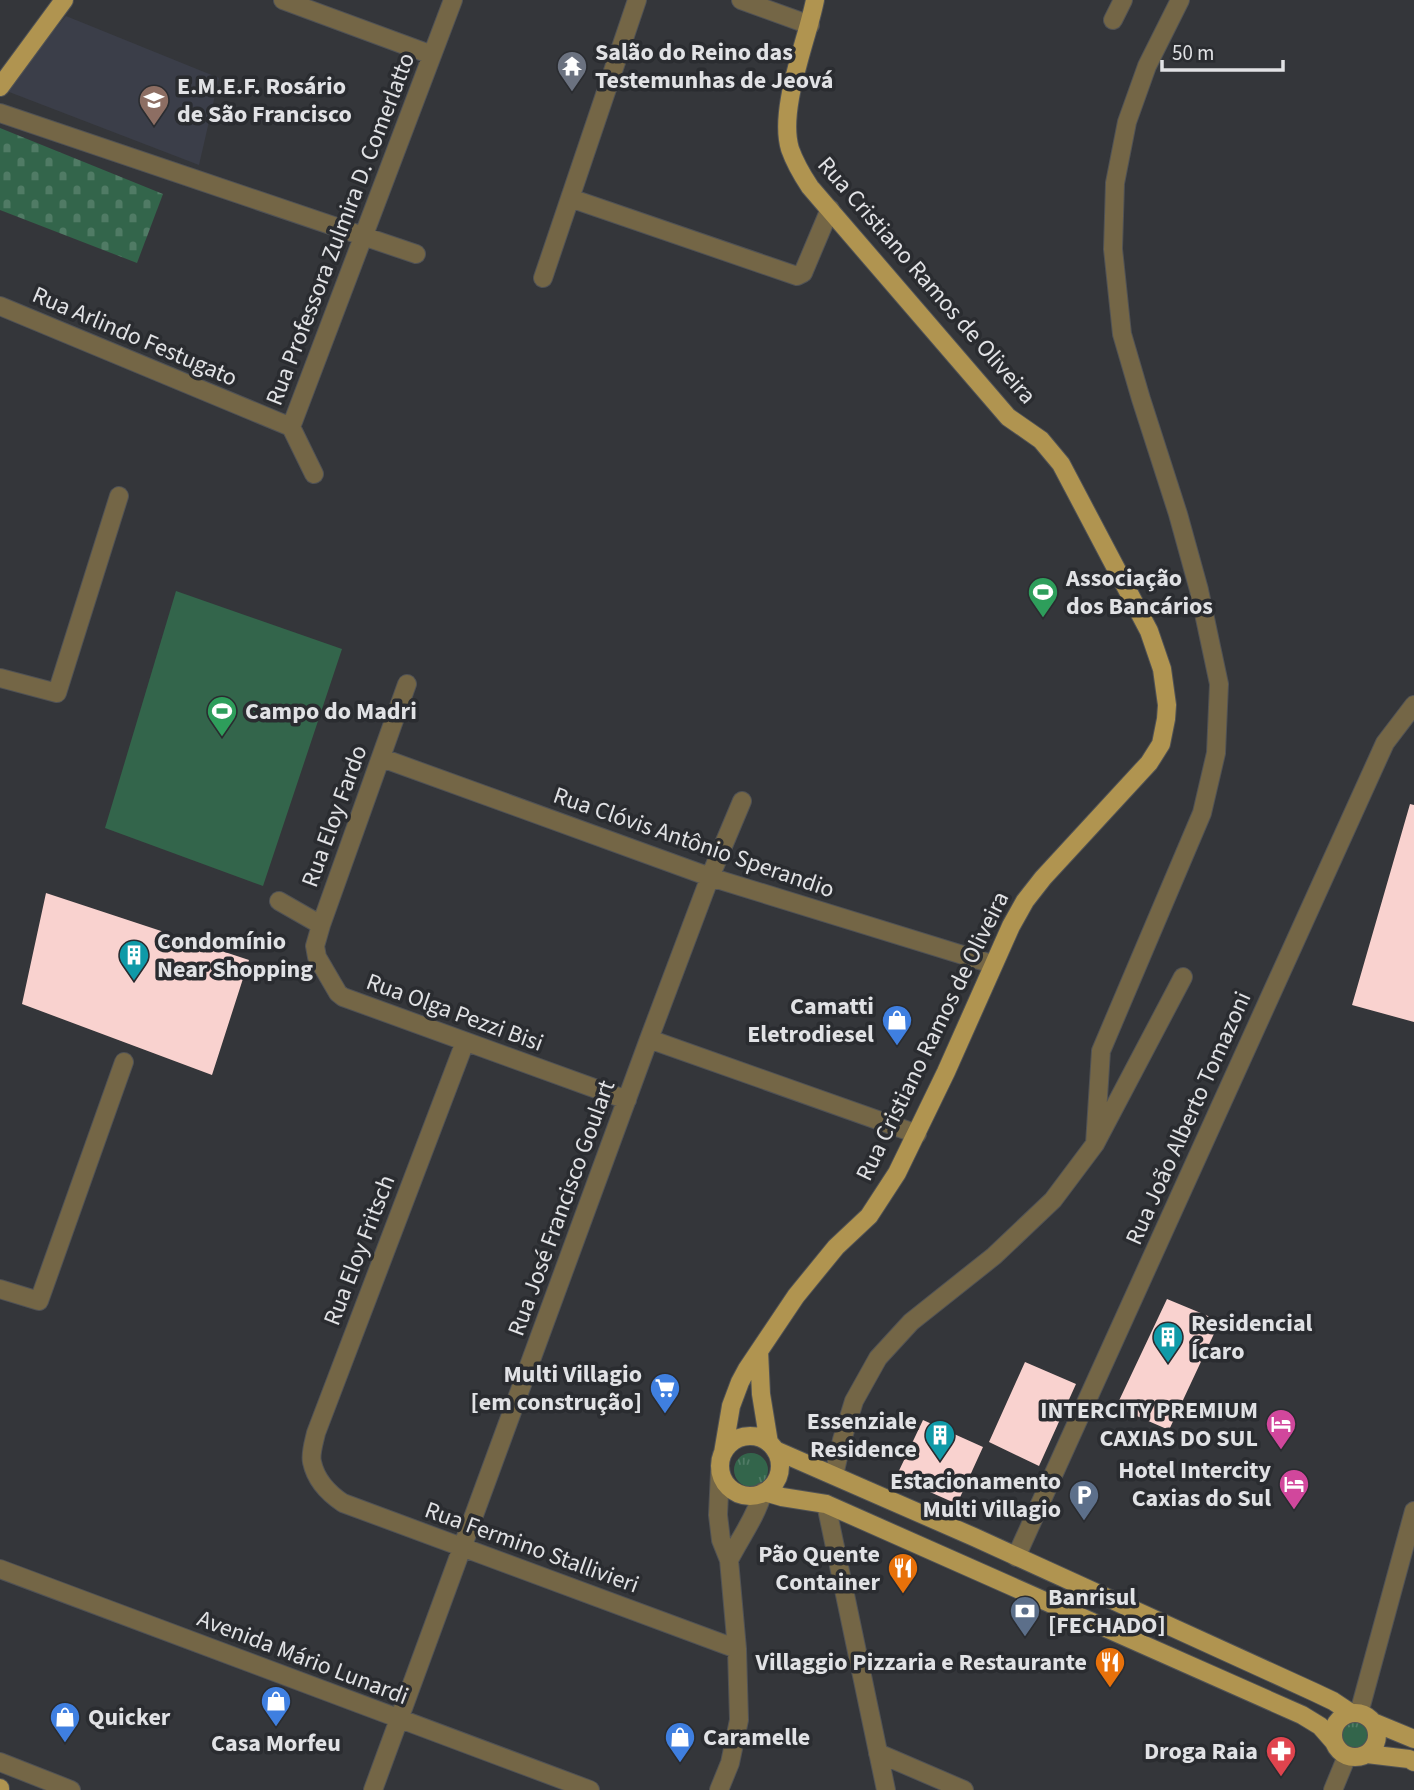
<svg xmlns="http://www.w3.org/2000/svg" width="1414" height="1790" font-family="'Source Sans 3',sans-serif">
<defs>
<pattern id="grass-tufts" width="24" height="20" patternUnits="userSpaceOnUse" patternTransform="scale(1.75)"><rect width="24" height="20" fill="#33654b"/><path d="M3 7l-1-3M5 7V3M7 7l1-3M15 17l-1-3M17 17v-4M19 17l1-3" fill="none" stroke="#507b65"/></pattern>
<pattern id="cemetery-stones" width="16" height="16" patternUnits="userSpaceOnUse" patternTransform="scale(1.75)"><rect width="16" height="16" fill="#33654b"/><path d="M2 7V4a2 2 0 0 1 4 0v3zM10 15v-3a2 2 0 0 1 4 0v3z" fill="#507b65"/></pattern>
</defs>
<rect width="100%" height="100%" fill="#34363a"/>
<path fill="#3b3e49" d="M66,16l153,62 -20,87 -195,-75z"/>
<path fill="url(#grass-tufts)" d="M734 1470a17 17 0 1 1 34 0a17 17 0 1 1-34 0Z
M1342 1735a13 13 0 1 1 26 0a13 13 0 1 1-26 0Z"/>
<path fill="url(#cemetery-stones)" d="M0,128l163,66 -26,69 -137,-53z"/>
<path fill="#33654b" d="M176,591l166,58 -79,237 -158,-58z"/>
<path fill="#f9d2cf" d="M1410,804l4,1v217l-62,-17z
M46,893l203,67 -37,115 -190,-71z
M1167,1299l53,22 -51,109 -53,-23z
M1025,1362l51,22 -37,82 -50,-24z
M923,1420l60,27 -26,57 -61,-27z"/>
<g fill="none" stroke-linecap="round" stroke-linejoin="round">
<g stroke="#505255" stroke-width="20">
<path id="minor" d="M283,0l149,55
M741,0l69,25
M1113,20l10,-20
M0,113l416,141
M570,198l227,78 6,-3 27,-64
M543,278l94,-278
M0,306l291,121
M314,474l-23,-47 162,-427
M0,678l57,15 62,-197
M407,684l-86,241 -6,21 2,11 21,36 5,4 284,103
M382,758l328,119 282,87
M279,901l42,24
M649,1039l268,95
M465,1042l-149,391c-2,9 -6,21 -4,29 4,19 16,31 31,41l394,146
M1095,1144l6,-93 101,-238 14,-60 3,-69 -20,-94 -21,-76 -37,-115 -19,-65 -9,-85 2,-66 12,-61 20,-56 33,-66
M0,1289l39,12 85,-239
M834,1475l8,-35 12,-39 24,-43 33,-36 83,-66 59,-56 42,-56 88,-167
M826,1504l60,286
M1016,1557l369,-814 29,-38
M729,1560c11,-22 27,-43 34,-68
M0,1569l590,221
M1359,1713l55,-202
M878,1753l86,37
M0,1762l71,28
M373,1790l276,-751 61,-162 32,-76
M719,1790l11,-27 9,-43 -2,-71 -8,-89 -8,-20 -3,-25 2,-43
M1333,1790l14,-34"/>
</g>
<g stroke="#505255" stroke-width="20">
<path id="major" d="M0,87l64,-87
M759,1351l2,43 8,49
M720 1466a30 30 0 1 1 60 0a30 30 0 1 1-60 0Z
M775,1450l199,87 340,155 19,9 18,12
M723,1453l8,-47 9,-24 7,-13 49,-73 40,-49 33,-31 28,-43 49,-101 65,-146 14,-25 18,-23 106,-115 12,-19 5,-25 1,-14 -5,-36 -13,-38 -88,-167 -20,-24 -33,-23 -198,-230c-8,-12 -15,-24 -20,-38 -12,-40 17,-108 25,-149
M765,1492l17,5 44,7 476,211 18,11 14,16
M1333 1735a22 22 0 1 1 44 0a22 22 0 1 1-44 0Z
M1373,1722l41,17
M1367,1754l42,5 5,3
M0,1788v2"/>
</g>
<use href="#minor" stroke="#746646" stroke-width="18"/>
<use href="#major" stroke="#b09450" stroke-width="18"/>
</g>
<defs>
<g id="temple-pin" transform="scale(1.575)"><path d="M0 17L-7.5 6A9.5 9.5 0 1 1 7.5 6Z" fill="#6b7280" stroke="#2a2c30"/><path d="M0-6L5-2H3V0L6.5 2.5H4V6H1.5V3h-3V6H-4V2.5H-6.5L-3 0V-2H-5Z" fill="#fff"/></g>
<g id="school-pin" transform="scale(1.575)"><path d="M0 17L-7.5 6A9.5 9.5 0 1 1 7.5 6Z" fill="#8d6e63" stroke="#2a2c30"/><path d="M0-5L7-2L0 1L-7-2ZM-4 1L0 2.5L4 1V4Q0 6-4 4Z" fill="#fff"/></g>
<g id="stadium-pin" transform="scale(1.575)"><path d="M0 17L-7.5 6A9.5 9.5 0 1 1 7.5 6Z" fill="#2e9e5b" stroke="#2a2c30"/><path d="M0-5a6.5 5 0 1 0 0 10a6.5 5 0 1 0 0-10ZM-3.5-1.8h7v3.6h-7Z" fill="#fff"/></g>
<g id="building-pin" transform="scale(1.575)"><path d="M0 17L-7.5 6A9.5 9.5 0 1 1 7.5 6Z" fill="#0f9aa8" stroke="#2a2c30"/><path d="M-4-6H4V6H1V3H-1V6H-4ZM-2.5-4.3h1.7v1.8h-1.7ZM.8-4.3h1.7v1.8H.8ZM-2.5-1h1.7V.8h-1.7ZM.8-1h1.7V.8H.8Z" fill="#fff"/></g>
<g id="shop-pin" transform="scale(1.575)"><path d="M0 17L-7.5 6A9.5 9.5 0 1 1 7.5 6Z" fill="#3f7fe0" stroke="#2a2c30"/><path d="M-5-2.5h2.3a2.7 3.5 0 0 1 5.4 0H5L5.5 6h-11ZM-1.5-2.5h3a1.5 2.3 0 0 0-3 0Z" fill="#fff"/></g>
<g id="supermarket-pin" transform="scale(1.575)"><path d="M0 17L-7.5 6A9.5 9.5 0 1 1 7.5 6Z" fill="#3f7fe0" stroke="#2a2c30"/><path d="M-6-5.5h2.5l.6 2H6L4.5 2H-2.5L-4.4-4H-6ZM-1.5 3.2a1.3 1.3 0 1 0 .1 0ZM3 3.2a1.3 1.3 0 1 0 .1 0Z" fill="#fff"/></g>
<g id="hotel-pin" transform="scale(1.575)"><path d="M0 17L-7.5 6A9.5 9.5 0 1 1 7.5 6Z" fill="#d1479c" stroke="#2a2c30"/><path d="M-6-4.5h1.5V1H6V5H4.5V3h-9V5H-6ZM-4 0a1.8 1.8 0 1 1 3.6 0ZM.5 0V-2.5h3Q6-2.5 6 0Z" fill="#fff"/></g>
<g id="parking-pin" transform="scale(1.575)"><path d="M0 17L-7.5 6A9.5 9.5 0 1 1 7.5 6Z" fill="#5c6f8a" stroke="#2a2c30"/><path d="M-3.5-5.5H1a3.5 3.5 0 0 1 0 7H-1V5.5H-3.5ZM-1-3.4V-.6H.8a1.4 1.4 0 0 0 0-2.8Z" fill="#fff"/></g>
<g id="restaurant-pin" transform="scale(1.575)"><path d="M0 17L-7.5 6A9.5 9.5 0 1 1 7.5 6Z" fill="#e8710a" stroke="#2a2c30"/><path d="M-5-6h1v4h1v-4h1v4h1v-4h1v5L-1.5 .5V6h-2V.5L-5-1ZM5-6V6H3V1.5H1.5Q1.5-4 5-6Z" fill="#fff"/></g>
<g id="bank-pin" transform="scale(1.575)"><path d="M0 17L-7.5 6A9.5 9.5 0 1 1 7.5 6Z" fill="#5c6f8a" stroke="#2a2c30"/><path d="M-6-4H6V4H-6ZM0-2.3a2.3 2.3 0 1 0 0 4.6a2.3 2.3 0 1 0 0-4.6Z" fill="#fff"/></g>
<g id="pharmacy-pin" transform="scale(1.575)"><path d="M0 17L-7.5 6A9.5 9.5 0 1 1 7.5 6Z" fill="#e0444e" stroke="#2a2c30"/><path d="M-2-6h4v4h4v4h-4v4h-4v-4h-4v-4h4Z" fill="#fff"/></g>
</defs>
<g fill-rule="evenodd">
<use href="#temple-pin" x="572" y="66"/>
<use href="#school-pin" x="154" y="100"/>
<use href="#stadium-pin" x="1043" y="592"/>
<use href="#stadium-pin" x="222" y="711"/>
<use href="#building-pin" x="134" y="955"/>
<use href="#shop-pin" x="897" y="1020"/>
<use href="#building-pin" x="1168" y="1337"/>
<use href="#supermarket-pin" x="665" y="1388"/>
<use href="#hotel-pin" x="1281" y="1424"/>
<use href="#building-pin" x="940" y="1435"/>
<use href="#hotel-pin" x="1294" y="1484"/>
<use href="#parking-pin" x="1084" y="1495"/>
<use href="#restaurant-pin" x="903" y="1568"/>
<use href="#bank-pin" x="1025" y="1611"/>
<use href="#restaurant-pin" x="1110" y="1662"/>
<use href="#shop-pin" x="276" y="1701"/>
<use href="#shop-pin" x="65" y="1717"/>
<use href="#shop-pin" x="680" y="1737"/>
<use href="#pharmacy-pin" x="1281" y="1751"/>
</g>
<g text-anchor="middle" stroke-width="7" stroke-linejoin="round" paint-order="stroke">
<g font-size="24" font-weight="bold" fill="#e1e2e5" stroke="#2a2c30" text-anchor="start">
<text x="595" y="60">Salão do Reino das<tspan x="595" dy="28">Testemunhas de Jeová</tspan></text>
<text x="177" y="94">E.M.E.F. Rosário<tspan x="177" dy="28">de São Francisco</tspan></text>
<text x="1066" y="586">Associação<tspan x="1066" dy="28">dos Bancários</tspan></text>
<text x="245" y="719">Campo do Madri</text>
<text x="157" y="949">Condomínio<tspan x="157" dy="28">Near Shopping</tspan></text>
<text x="874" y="1014" text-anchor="end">Camatti<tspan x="874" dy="28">Eletrodiesel</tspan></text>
<text x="1191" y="1331">Residencial<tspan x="1191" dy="28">Ícaro</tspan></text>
<text x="642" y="1382" text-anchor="end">Multi Villagio<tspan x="642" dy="28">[em construção]</tspan></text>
<text x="1258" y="1418" text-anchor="end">INTERCITY PREMIUM<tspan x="1258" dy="28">CAXIAS DO SUL</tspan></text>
<text x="917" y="1429" text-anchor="end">Essenziale<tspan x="917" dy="28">Residence</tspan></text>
<text x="1271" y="1478" text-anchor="end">Hotel Intercity<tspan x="1271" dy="28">Caxias do Sul</tspan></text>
<text x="1061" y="1489" text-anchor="end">Estacionamento<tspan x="1061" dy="28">Multi Villagio</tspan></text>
<text x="880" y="1562" text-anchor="end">Pão Quente<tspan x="880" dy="28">Container</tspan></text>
<text x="1048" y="1605">Banrisul<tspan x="1048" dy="28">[FECHADO]</tspan></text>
<text x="1087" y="1670" text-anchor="end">Villaggio Pizzaria e Restaurante</text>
<text x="88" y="1725">Quicker</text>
<text x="703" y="1745">Caramelle</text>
<text x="276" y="1751" text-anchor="middle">Casa Morfeu</text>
<text x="1258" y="1759" text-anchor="end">Droga Raia</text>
</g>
<g font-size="24" fill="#e1e2e5" stroke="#2a2c30">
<text transform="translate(340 229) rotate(-69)" y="8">Rua Professora Zulmira D. Comerlatto</text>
<text transform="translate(927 280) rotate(49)" y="8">Rua Cristiano Ramos de Oliveira</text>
<text transform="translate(135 336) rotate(23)" y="8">Rua Arlindo Festugato</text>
<text transform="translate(334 816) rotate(-70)" y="8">Rua Eloy Fardo</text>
<text transform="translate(694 842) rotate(19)" y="8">Rua Clóvis Antônio Sperandio</text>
<text transform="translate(455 1012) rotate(20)" y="8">Rua Olga Pezzi Bisi</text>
<text transform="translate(932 1036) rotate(-64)" y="8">Rua Cristiano Ramos de Oliveira</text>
<text transform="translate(1188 1118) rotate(-66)" y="8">Rua João Alberto Tomazoni</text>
<text transform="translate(561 1208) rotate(-70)" y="8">Rua José Francisco Goulart</text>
<text transform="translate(359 1250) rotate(-69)" y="8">Rua Eloy Fritsch</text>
<text transform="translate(532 1547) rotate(20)" y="8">Rua Fermino Stallivieri</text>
<text transform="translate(303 1657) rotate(21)" y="8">Avenida Mário Lunardi</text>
</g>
</g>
<path d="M1162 60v10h121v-10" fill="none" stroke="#e1e2e5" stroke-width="3.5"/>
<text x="1172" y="60" font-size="21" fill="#e1e2e5" stroke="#2a2c30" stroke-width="5" paint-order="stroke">50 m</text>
</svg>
